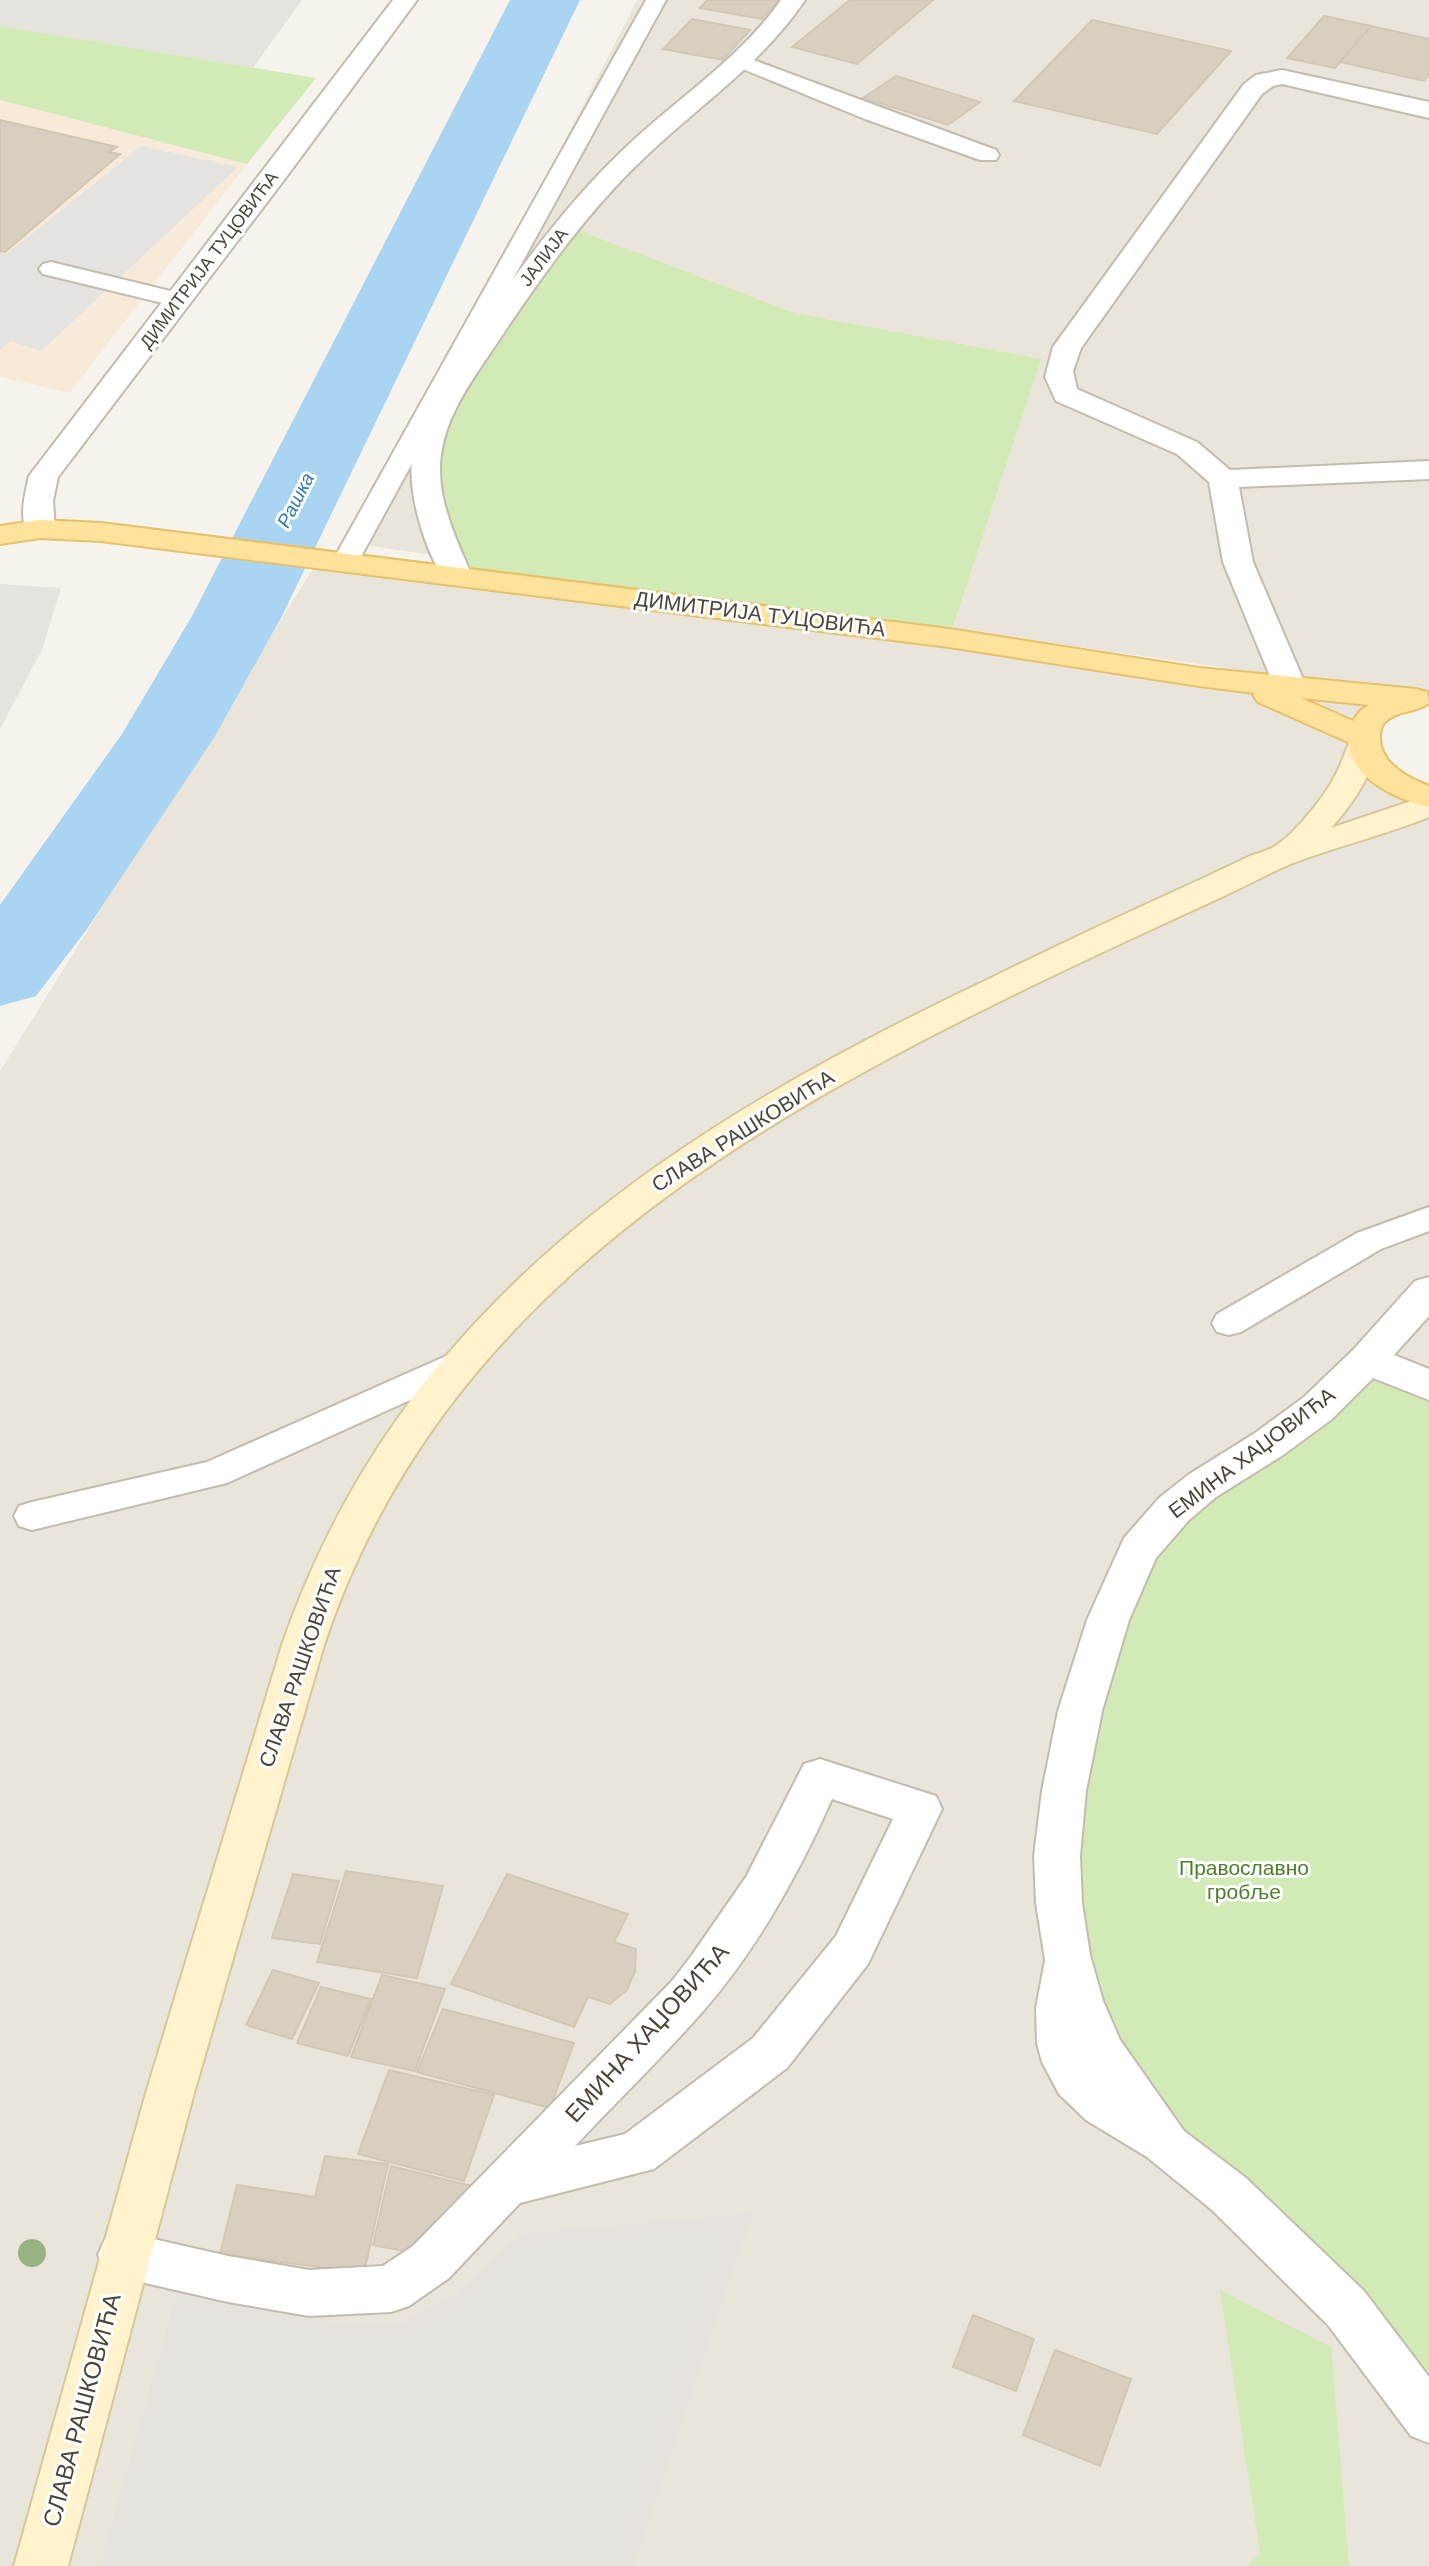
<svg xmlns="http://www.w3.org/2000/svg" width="1429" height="2566" font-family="'DM Sans',sans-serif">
<rect width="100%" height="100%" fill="#f6f3ec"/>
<path fill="#eae5da" d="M637,0h792v697l-1080,-154 134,-242z
M319,559l936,124 132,25 -24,38 66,51v1769h-1429v-1495z"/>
<path fill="#f7ead8" d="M0,100l247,64 -178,229 -69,-16z"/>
<path fill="#e6e2dd" d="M0,0h302l-49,68 -253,-42z
M0,584l61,4 -19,62 -42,79z
M753,2213l-120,353h-533l77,-273 160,30h65l49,-25 70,-64z"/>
<path fill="#d2eab5" d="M0,26l316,52 -69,86 -247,-64z
M567,226l227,87 247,46 -92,279 -492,-62 -14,-32 -11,-116z
M1367,1360l62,25v1033l-200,-224 -149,-193v-290l94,-202z
M1220,2290l111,57 18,219h-101l12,-13z"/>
<path fill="#e5e3e0" d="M141,146l97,21 -197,184 -31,-10 -10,9v-97l7,1z"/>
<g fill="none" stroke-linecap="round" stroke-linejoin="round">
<path fill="#a9d4f2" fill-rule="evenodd" d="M510,0h70l-298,616 -67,120 -128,193 -51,67 -36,10v-101l122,-171 70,-118z"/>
</g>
<path fill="#d8cfc1" stroke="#d3c7b4" stroke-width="2" d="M707,0h65l6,1 -16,18 -62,-11z
M850,0h83l-76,64 -65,-17z
M1324,16l47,10 -36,42 -48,-10z
M692,19l58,11 -27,30 -60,-11z
M1092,20l139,31 -74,83 -143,-33z
M1371,26l58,13v35l-5,7 -84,-19z
M896,76l84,26 -32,23 -85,-27z
M0,120l117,27 -8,5 11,2 -115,98 -5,-1z
M346,1871l97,15 -26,92 -100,-16z
M293,1874l46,7 -19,63 -48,-6z
M507,1874l121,40 -14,28 22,7 -1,22 -8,19 -17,14 -22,-7 -14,30 -123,-43z
M273,1970l46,13 -27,56 -46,-14z
M382,1975l63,14 -30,82 -64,-14z
M321,1987l50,12 -23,57 -51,-13z
M443,2009l131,34 -24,65 -133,-36z
M389,2070l105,25 -30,86 -106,-27z
M325,2156l63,8 -24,109 -144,-19 17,-69 78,12z
M391,2166l81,20 -63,66 -36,-7z
M973,2315l61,24 -18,52 -63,-24z
M1055,2350l76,29 -31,87 -77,-31z"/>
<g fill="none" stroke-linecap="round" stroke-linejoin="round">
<g stroke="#c2bbae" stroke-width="4">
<path id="lane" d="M646,0h20l-308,562 -4,6 -9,2 -9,-2 -4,-6z
M740,55l256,95 3,5 -3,5h-16l-115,-41 -132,-54 -4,-4 4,-4z
M51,262l136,33 4,5 -4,5 -8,2 -136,-33 -4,-5 4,-5z
M1429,1207v24l-48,18 -140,83 -12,3 -12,-3 -5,-9 5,-9 140,-81z
M462,1349l12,4 5,9 -5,9 -247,112 -195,47 -13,-4 -5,-10 5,-10 13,-4 175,-40z"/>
</g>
<g stroke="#c2bbae" stroke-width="4">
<path id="street" d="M393,0h24l-130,176 -229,301 -5,24 2,28 -4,6 -11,3 -11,-3c-11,-16 -4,-41 0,-59z
M781,0h24c-46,67 -105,104 -162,159 -58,55 -104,121 -148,187 -25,37 -55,77 -55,124 0,37 18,73 32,106l-4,6 -11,3 -11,-3c-22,-32 -40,-92 -33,-131 8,-44 37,-80 61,-116 45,-66 92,-131 150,-186 52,-50 115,-89 157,-149z
M1282,70l147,32v16l-147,-34 -9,2 -11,8 -181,254 -8,23 4,18 120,53 33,28 199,-9v18l-190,8 14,75 53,124 -5,7 -11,2 -11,-2 -5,-7 -51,-124 -14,-80 -32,-28 -121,-53 -11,-24 8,-30 191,-263 12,-9z
M1429,1277v39l-35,39 35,14v31l-56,-22 -41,41 -49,36 -67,42 -27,23 -33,38 -27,62 -27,91 -16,80 -6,65 2,47 8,52 13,46 17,39 64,91 62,47 118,113 65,86v66l-18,-7 -83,-111 -116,-115 -65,-53 -61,-37 -27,-26 -17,-32 -5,-19 -1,-35 9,-48 -9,-57 -2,-47 8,-65 16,-80 29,-91 37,-82 35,-40 29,-23 67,-42 49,-36 49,-47 62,-69z
M820,1759l116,37 6,13 -74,155 -81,104 -133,101 -134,34 -71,75 -40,28 -18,6 -82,4 -81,-14 -105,-24 -18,-7 -7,-16 7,-16 18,-7 105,24 81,14 74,-4 30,-20 259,-265 20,-26 54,-78 58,-113zM832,1799l61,20 -57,117 -83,102 -128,96 -50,12c43,-46 88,-89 129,-136 54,-62 95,-137 128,-211z"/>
</g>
<g stroke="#d6c79b" stroke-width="4">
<path id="secondary" d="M1363,736l11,3 5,7c-9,31 -26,58 -48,82l98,-33v22c-45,18 -91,29 -136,46 -24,10 -48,23 -71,34 -59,27 -118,54 -176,82 -308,148 -608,323 -722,666l-130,448 -126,473h-54l132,-473 136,-448c118,-343 398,-520 711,-668 63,-31 127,-61 191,-90 23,-10 44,-21 66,-31 9,-3 20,-6 27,-11 21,-15 49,-50 60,-73 6,-11 8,-23 15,-33z"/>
</g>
<g stroke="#e6c16a" stroke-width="4">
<path id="primary" d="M40,520l61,3 848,106 250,39 217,21 11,3 2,11c-13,10 -33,7 -45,20 -4,5 -4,10 -4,16 1,25 28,39 49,47v21c-32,-8 -77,-27 -81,-65l-90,-40 -5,-7 2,-2 -56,-7 -250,-39 -848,-106 -61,-3 -40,6v-18zM1301,698l68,7 -9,6 -7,10z"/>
</g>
<use href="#lane" fill="#fff" fill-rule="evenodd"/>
<use href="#street" fill="#fff" fill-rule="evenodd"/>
<use href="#secondary" fill="#fff3cd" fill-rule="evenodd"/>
<use href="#primary" fill="#ffe39c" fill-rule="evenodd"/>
</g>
<circle fill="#97b381" cx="32" cy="2253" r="14"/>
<g text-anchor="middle" stroke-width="6" stroke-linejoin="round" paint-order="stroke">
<g font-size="18" fill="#4b4439" stroke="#fff">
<text transform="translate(544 257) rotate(-53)" y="6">ЈАЛИЈА</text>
<text transform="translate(209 260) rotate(-53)" y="6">ДИМИТРИЈА ТУЦОВИЋА</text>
</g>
<g font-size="19" font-style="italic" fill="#2e7ab2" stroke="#fff">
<text transform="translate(295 500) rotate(-63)" y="7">Рашка</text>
</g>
<g font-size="21" fill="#4b4439" stroke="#fff">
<text transform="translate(760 614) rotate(7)" y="7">ДИМИТРИЈА ТУЦОВИЋА</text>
<text transform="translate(743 1131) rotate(-32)" y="7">СЛАВА РАШКОВИЋА</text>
<text transform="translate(1252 1453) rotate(-37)" y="7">ЕМИНА ХАЏОВИЋА</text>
<text transform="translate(300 1667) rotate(-71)" y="7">СЛАВА РАШКОВИЋА</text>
</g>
<g font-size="21" fill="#4a7f2a" stroke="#fff">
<text x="1244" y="1875">Православно<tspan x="1244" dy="24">гробље</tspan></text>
</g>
<g font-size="24" fill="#4b4439" stroke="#fff">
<text transform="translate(647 2033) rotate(-48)" y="8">ЕМИНА ХАЏОВИЋА</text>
<text transform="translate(82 2410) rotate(-75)" y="8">СЛАВА РАШКОВИЋА</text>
</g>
</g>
</svg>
